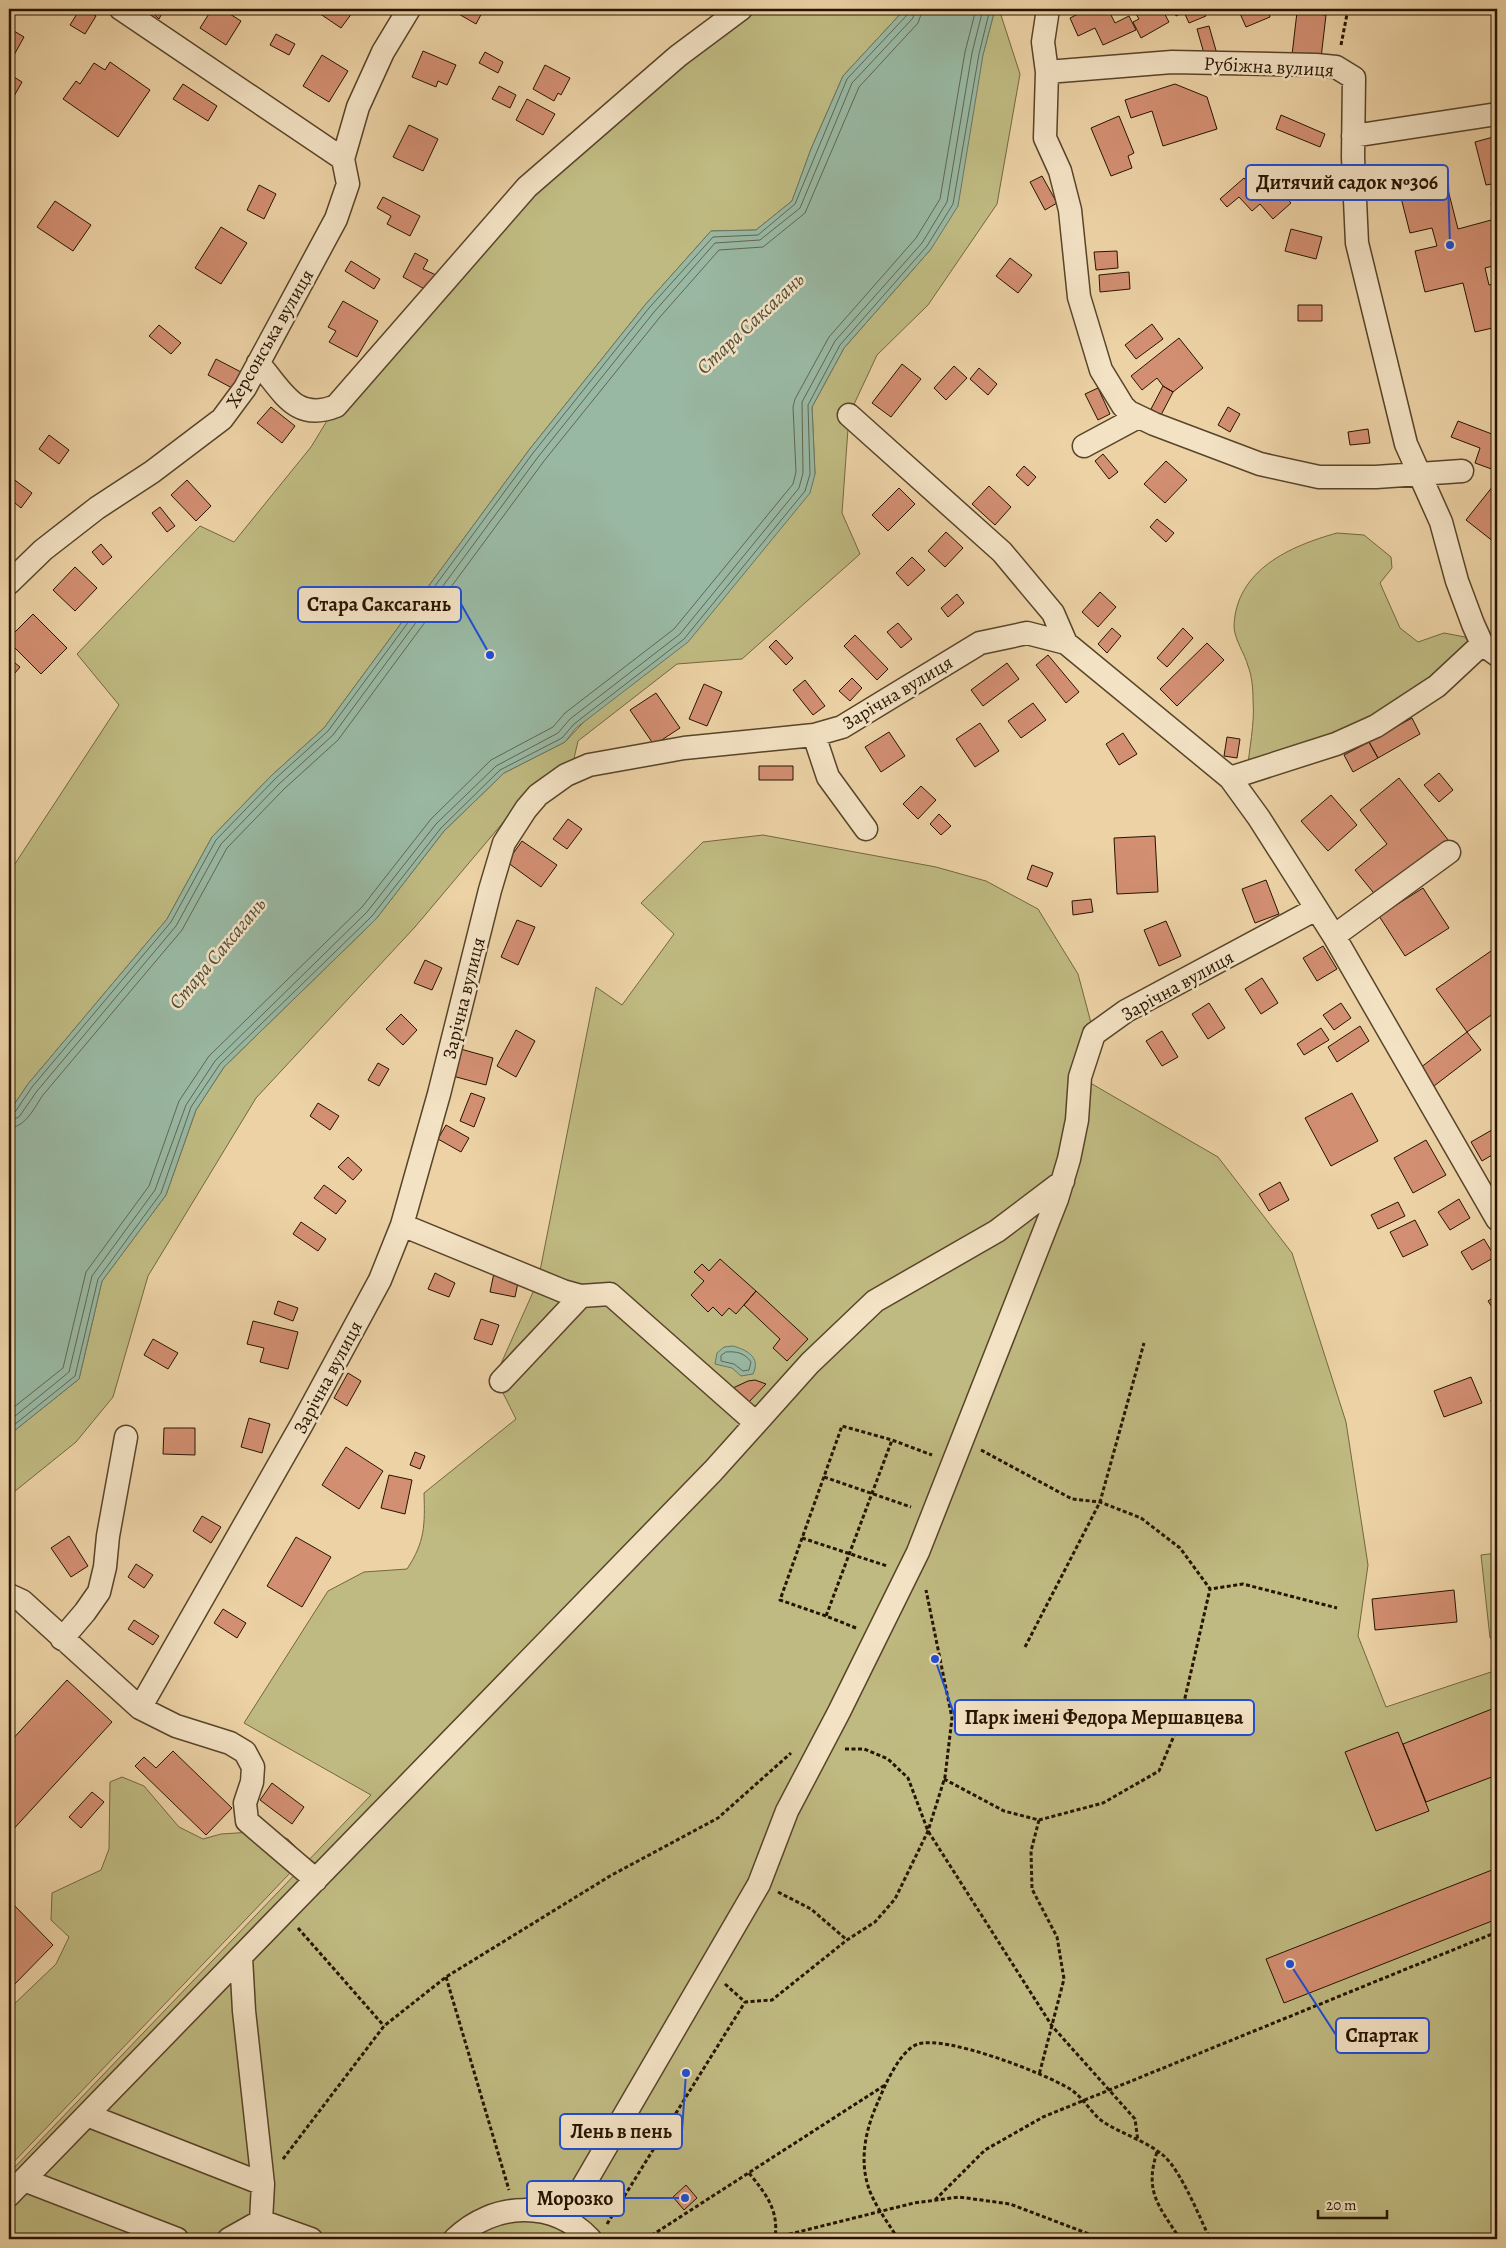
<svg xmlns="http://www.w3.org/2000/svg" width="1506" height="2248" font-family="Alegreya,serif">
<rect width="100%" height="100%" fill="#ecd2a5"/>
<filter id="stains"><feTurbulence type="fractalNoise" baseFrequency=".004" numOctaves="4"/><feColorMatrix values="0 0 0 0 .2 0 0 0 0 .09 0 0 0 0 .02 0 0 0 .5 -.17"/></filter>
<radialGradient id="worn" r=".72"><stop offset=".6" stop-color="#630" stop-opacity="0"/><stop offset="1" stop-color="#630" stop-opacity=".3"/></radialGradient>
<path fill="#bfba81" stroke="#736740" d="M741,9h164l-62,67 -32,73 -19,52 -36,29 -45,1 -66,74 -116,145 -205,278 -53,48 -59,61 -45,82 -139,165 -19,28v-239l110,-168 -42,-51 123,-128 34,16 77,-95 25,-41 133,-153z
M995,9h4l21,65 -23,130 -69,101 -51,50 -28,60 -7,98 18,41 -118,105 -65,5 -99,77 -8,35 -64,43 -91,108 -159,171 -108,178 -35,121 -37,45 -67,54v-61l70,-56 23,-98 64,-86 30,-85 28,-43 152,-148 68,-88 60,-58 61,-31 250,-268 -3,-67 32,-59 87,-99z
M1337,533l27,2 27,22 1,11 -12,15 20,45 18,14 26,-9 21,4 7,9 -35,40 -190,87c2,-24 8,-49 6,-73 0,-11 -1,-24 -5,-34 -3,-12 -14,-27 -14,-40 2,-56 56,-80 103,-93z
M763,835l173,32 50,14 52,28 40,65 16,60 -14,43 138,80 74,96 54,169 22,143 -10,71 28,71 111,-37v569h-1488v-66l362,-378 -127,-72 84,-132 36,-19 43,-3c18,-27 18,-44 17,-76l92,-74 -21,-42 43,-96 58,-294 26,18 52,-71 -33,-31 62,-61z
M1497,1553v84l-7,1 -9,-83z
M122,1777l22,9 35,41 24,12 18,-5 47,-3 20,8 8,8 -5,25 -282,295v-158l47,-45 13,-27 -18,-17 1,-27 49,-23 8,-21 1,-67z"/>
<path fill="#99b8a3" stroke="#6b7662" d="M905,9h90l-12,46 -25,151 -27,43 -87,99 -32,59 3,67 -5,19 -122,149 -112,86 -11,14 -61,31 -60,58 -68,88 -152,148 -28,43 -30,85 -64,86 -23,98 -70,56v-323l19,-28 139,-165 45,-82 59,-61 53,-48 205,-278 116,-145 66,-74 45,-1 36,-29 19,-52 32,-73z
M733,1346c14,4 28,11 20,28l-12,2 -9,-8 -17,-4 2,-11 7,-6z"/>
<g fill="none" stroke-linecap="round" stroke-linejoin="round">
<path stroke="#606652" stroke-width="1" d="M9,1114l6,-2 17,-25 139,-165 45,-82 59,-61 53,-48 205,-278 116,-145 64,-71 45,-2 37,-31 52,-125 61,-65 1,-5
M9,1121l10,-4 18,-26 139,-165 45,-82 58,-60 54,-49 205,-278 116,-145 61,-69 45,-3 40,-32 52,-125 61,-65 2,-9
M9,1128c17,-1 25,-20 34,-33l139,-165 45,-82 57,-59 54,-49 206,-279 116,-144 59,-67 44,-3 42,-34 54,-126 59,-64 5,-14
M726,1352c10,-1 19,1 25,10l-2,8 -6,1 -9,-7 -13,-3v-5z
M9,1411l54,-43 23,-96 63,-86 30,-85 30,-45 153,-149 69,-88 60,-59 62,-33 12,-14 109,-84 119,-145 3,-12 -3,-65 2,-8 34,-62 87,-99 24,-39 25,-147 11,-43
M9,1421l60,-49 23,-96 63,-86 31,-85 29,-44 152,-149 69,-88 60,-58 62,-33 12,-14 110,-85 119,-146 4,-15 -1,-71 33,-61 87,-98 25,-41 25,-149 11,-44
M9,1429l66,-53 23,-97 63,-86 30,-86 29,-43 152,-148 69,-88 59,-58 62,-32 12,-14 110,-85 121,-148 5,-17 -2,-69 32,-60 87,-99 26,-42 26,-150 11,-45"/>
</g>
<path fill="#d38f72" stroke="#271400" d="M54,9h12l-4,5z
M80,9h5l11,7 -11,18 -15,-9z
M153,9h11l-5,10 -8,-7z
M212,9h10l19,12 -15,24 -26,-17z
M313,9h42l-14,19z
M450,9h34l-8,15z
M1088,9h20l7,14 14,-7 7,14 -33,15 -8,-17 -17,8 -8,-18z
M1133,9h29l7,13 -28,16 -8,-16 6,-3z
M1173,9h29l4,7 -17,7 -5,-11 -8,4z
M1238,9h30l2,8 -24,10z
M1297,12l29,3 -5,43 -29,-3z
M1209,26l8,28 -12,3 -8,-28z
M9,28l15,9 -15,27z
M276,34l19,10 -6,11 -19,-10z
M423,51l33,14 -9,20 -9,-4 -2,6 -24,-10z
M485,52l18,10 -5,11 -19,-10z
M322,55l26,16 -19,31 -26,-16z
M110,62l40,28 -32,47 -55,-38 13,-18 4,3 14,-21 11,7z
M545,65l25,13 -9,17 -3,-2 -4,8 -21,-12z
M9,74l13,8 -13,23z
M183,84l34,22 -9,15 -35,-22z
M1175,84l32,13 10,32 -54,17 -11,-35 -21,7 -6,-18z
M499,86l17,9 -6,13 -18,-9z
M527,99l28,15 -12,21 -27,-15z
M1281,115l44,19 -5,13 -44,-18z
M1119,116l15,37 -6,3 4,12 -21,8 -20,-48z
M409,125l29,14 -15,32 -30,-14z
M1497,136v47l-11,2 -11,-43z
M1042,176l15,27 -12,7 -15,-28z
M1244,178l10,11 6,-6 9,9 7,-6 15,17 -18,16 -13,-15 -8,7 -13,-14 -12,10 -7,-8z
M1445,178l13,51 37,-10 -4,-16 6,-1v63l-12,3 4,17 8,-2v44l-22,5 -12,-49 -38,9 -10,-41 22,-5 -5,-18 -22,5 -11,-43z
M259,185l17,9 -12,25 -17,-9z
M383,197l37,19 -10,20 -23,-12 4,-8 -14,-8z
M55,201l36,24 -18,26 -36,-24z
M221,227l26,16 -26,41 -26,-16z
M1291,229l31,8 -6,22 -31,-8z
M1117,251l1,17 -22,2 -2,-18z
M415,253l13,7 -5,9 13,6 -8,16 -25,-14z
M1010,258l22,17 -14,18 -22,-17z
M351,261l29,18 -6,10 -29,-18z
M1129,272l1,17 -30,3 -1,-17z
M343,301l35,20 -21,36 -28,-15 7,-11 -8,-4z
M1298,305h24v16h-24z
M1152,324l11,15 -27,20 -11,-14z
M159,325l22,18 -10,11 -22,-18z
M1179,338l24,30 -30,24 -10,-6 -6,-8 -15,12 -11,-14z
M216,359l25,13 -9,16 -24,-13z
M902,364l19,15 -30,38 -19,-14z
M954,366l13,12 -21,22 -12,-12z
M979,368l18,16 -9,11 -18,-16z
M1163,386l10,6 -12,23 -10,-6z
M1098,388l12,26 -12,6 -13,-26z
M271,407l24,19 -13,17 -25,-20z
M1228,407l12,7 -10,18 -12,-7z
M1458,421l39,15v35l-22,-8 5,-15 -29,-11z
M1368,429l2,14 -20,2 -2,-13z
M49,435l20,15 -10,14 -20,-15z
M1103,454l15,18 -9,7 -14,-18z
M1166,461l21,19 -22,23 -21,-19z
M1024,466l12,11 -8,9 -12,-11z
M12,478l20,15 -11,15 -12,-10v-16z
M187,480l24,26 -15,15 -25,-26z
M1497,481v57l-3,4 -28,-22z
M989,486l22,21 -16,18 -23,-21z
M899,488l16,16 -27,27 -16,-16z
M160,507l15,19 -8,6 -15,-19z
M1157,519l17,14 -8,9 -16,-15z
M946,532l17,16 -18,19 -17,-16z
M101,544l11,13 -9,8 -11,-13z
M912,557l13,13 -17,16 -12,-13z
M75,567l22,21 -22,23 -22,-21z
M1497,590v11l-5,-6z
M1100,592l16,15 -18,20 -16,-15z
M957,594l7,9 -16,14 -7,-9z
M33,614l34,34 -26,26 -32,-32v-4z
M898,623l14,16 -11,9 -14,-16z
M1112,628l9,8 -14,17 -9,-9z
M1183,628l10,10 -26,29 -10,-9z
M855,635l33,34 -11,11 -33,-34z
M776,640l17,18 -7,7 -17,-18z
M1207,643l17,17 -47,46 -17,-17z
M1048,655l31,37 -13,11 -30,-38z
M9,658l11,9 -11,13z
M1007,663l12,16 -36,27 -12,-16z
M852,678l10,10 -12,13 -11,-10z
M805,680l20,26 -12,9 -20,-25z
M704,684l18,8 -15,34 -18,-7z
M656,693l24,35 -26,17 -24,-35z
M1033,703l13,17 -25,18 -13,-17z
M1412,718l8,16 -42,24 -9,-16z
M980,723l19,28 -24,16 -19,-28z
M889,732l16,24 -24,16 -16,-25z
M1123,733l14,21 -18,11 -13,-21z
M1227,737l13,2 -3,19 -13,-2z
M1369,742l9,16 -25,14 -9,-17z
M759,766h34v14h-34z
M1439,773l14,17 -14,12 -15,-17z
M1399,778l50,63 -72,56 -22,-27 32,-26 -27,-34z
M921,786l15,14 -18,19 -15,-15z
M1331,795l26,30 -29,26 -27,-30z
M939,814l12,12 -10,9 -11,-11z
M568,819l14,10 -15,20 -14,-10z
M1155,836l3,56 -41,2 -3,-56z
M522,841l35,24 -16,22 -34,-25z
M1032,865l21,8 -6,14 -20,-8z
M1266,880l13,34 -24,9 -13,-34z
M1423,888l26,40 -44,28 -26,-40z
M1091,899l2,13 -20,3 -1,-14z
M517,920l18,7 -17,38 -17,-8z
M1166,921l15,35 -22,10 -15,-36z
M1323,946l14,23 -20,12 -14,-23z
M1491,951l6,9v51l-30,21 -31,-43z
M425,960l17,8 -10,22 -18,-7z
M1262,978l16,25 -17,11 -16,-25z
M1209,1003l16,25 -17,11 -16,-25z
M1341,1003l10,15 -17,12 -11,-15z
M401,1014l16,16 -14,15 -17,-16z
M1360,1026l9,15 -32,21 -9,-15z
M1321,1028l8,12 -25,15 -7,-11z
M516,1030l19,11 -19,36 -19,-11z
M1162,1031l16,26 -16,9 -16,-25z
M1467,1032l14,18 -47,36 -14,-18z
M457,1048l36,10 -7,27 -37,-10z
M378,1063l11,6 -10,17 -11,-6z
M471,1093l14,5 -11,29 -14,-6z
M1352,1093l26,48 -47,25 -26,-48z
M318,1103l21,13 -9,14 -20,-14z
M446,1125l23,13 -8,14 -23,-13z
M1497,1127v25l-15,9 -11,-19z
M1426,1140l20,35 -33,18 -19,-35z
M348,1157l14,13 -9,10 -15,-13z
M1280,1182l9,18 -20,11 -10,-17z
M324,1185l22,16 -10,13 -22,-16z
M1459,1199l11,19 -20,12 -12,-18z
M1398,1202l7,14 -27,13 -7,-14z
M1415,1220l13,25 -25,12 -13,-25z
M301,1222l25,17 -8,12 -25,-17z
M1484,1239l11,18 -23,13 -11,-18z
M720,1259l36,32 -20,23 -7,-6 -7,8 -9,-9 -5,5 -17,-17 13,-14 -10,-9 8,-8 7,7z
M435,1273l20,10 -6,14 -21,-8z
M494,1273l25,5 -4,19 -25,-5z
M756,1291l52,48 -21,22 -14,-13 7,-9 -36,-34z
M1497,1295v20l-9,-14z
M278,1301l20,7 -5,13 -19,-7z
M481,1319l18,6 -7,20 -18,-6z
M253,1321l45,11 -10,37 -28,-7 4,-14 -17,-4z
M153,1339l25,14 -10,16 -24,-14z
M348,1373l13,8 -14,25 -13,-8z
M1471,1377l11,26 -38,14 -10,-26z
M755,1380l11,4 -18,19 -15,-15 15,-7z
M1497,1398v23l-6,-21z
M249,1418l21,6 -8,29 -21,-6z
M164,1428h31v27l-32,-1z
M346,1447l37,24 -24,38 -37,-24z
M415,1452l10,4 -5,13 -10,-4z
M389,1475l23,5 -7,34 -24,-6z
M202,1516l19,11 -10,16 -18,-12z
M69,1536l19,30 -17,11 -20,-29z
M296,1537l35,20 -29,50 -35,-21z
M136,1564l17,11 -9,13 -16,-11z
M1454,1590l3,32 -82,8 -3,-31z
M223,1609l23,14 -9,15 -23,-15z
M134,1620l25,16 -6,9 -25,-16z
M67,1680l45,42 -103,112v-91z
M1497,1707v68l-71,27 -23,-58z
M1398,1732l31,79 -53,20 -31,-79z
M173,1751l59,57 -26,27 -71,-69 9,-9 12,11z
M272,1783l32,24 -12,17 -32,-24z
M92,1792l12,10 -23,26 -12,-11z
M1497,1868v51l-213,84 -18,-44z
M9,1900l44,45 -44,45z
M686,2185l11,13 -13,12 -11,-13z"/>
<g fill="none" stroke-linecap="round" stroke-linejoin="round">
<g stroke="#584429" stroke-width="25">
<path id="minor" d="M121,9l222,150
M1048,9l-5,33 4,30 -2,66 15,33 10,39 9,87 22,73 22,36 6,6 25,12 106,40 59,13h57l86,-6
M1047,72l125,-10 144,3 20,2 18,11 -1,79 4,86 49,201 35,78 16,59 16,43 9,20 15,11
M1353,136l144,-22
M258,363c24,26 36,60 78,43l191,-219 151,-131 63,-47
M849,415l153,137 51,61 13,30
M1084,446l54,-29
M9,583l34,-33 54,-42 55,-36 70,-53 23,-31 91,-169 12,-35 -5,-25 15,-52 25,-55 26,-43
M814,735l14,42 38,52
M1230,778l106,-34 40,-18 61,-40 45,-42
M1334,936l115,-84
M402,1225l161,66 18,5 29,-2 146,129
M501,1381l80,-85
M9,1595l13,6 118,107 36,18 54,17 15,9 8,15 -1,15 -7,21 2,18 69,59
M62,1639l23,-27 14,-20 6,-25 3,-31 18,-99
M140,1708l162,-284 78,-144 22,-55 37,-131 51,-204 14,-47 22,-34 12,-14 28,-20 23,-10 95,-17 130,-13 28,-8 138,-84 47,-10 39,10 164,135 29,40 75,118 163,283
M241,1957l3,54 19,173 -2,37
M87,2115l176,69
M24,2180l153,59
M9,2195l704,-724 97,-108 65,-62 122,-70 66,-50
M564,2219l195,-335 28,-73 52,-99 79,-160 139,-353 12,-40 8,-39 3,-43 14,-43 32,-23 190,-102
M261,2221l50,18
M229,2239l32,-18
M455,2239c38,-37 98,-40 135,0"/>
</g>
<path stroke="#271400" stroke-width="3" stroke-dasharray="4 2.5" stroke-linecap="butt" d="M1341,45l7,-36
M981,1450l91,49 28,3 41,16 39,30 30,41 33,-5 94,24
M824,1477l87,30
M802,1538l85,28
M826,1616l-46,-16 62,-174 50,14 40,15
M856,1628l-30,-12 66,-176
M1025,1647l75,-145 44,-159
M845,1749h19l24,10 20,19 20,53 124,195 83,93 3,22
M944,1779l60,32 35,9 64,-17 56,-32 20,-47 31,-135
M1039,1820l-8,31 1,38 25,48 7,42 -25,96
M778,1892l33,17 36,31
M298,1928l86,98
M446,1977l63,213
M725,1984l20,18 27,-2 75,-60 28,-18 20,-23 33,-68 17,-54 7,-59 -26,-128
M1157,2152c-13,40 2,54 23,87
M283,2159l101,-133 62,-49 164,-101 108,-58 73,-65
M749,2173c17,21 30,37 26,65
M935,2200l50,-50 58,-33 454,-185
M607,2224l138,-222
M646,2239l239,-154
M770,2239l144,-36 45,-6 51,7 92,35
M898,2239c-9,-15 -20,-29 -27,-45 -13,-30 -6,-64 7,-92 7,-17 22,-52 40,-58 28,-9 126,29 152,45 14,9 20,23 32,32 19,13 45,20 62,35 17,15 36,62 46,83"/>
<use href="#minor" stroke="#f3e2c4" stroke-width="22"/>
</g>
<g text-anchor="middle" stroke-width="5" stroke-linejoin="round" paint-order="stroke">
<g font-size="19" fill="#271400" stroke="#f3e2c4">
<text transform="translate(1269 66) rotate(3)" y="7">Рубіжна вулиця</text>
<text transform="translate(269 338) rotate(-60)" y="7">Херсонська вулиця</text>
<text transform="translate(897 692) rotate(-31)" y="7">Зарічна вулиця</text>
<text transform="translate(1177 985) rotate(-29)" y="7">Зарічна вулиця</text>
<text transform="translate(463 998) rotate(-76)" y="7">Зарічна вулиця</text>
<text transform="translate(327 1377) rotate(-62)" y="7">Зарічна вулиця</text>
</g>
<g font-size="20" font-style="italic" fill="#4f4d39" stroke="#f3e2c4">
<text transform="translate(750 323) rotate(-43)" y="7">Стара Саксагань</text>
<text transform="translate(217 953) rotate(-50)" y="7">Стара Саксагань</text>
</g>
</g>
<path fill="none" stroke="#1d4ed8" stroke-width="2" d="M1450 245L1448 182M490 655L461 604M935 1659L955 1717M1290 1964L1336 2035M686 2073L682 2131M685 2198L624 2198"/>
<g fill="#1d4ed8" stroke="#f3e2c4" stroke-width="2">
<circle cx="1450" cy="245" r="5"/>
<circle cx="490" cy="655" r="5"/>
<circle cx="935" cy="1659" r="5"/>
<circle cx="1290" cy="1964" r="5"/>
<circle cx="686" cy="2073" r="5"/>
<circle cx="685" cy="2198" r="5"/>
</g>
<g fill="#f3e2c4" stroke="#1d4ed8" stroke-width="2">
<rect x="1246" y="165" width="202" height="35" rx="5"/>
<rect x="298" y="587" width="163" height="35" rx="5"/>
<rect x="955" y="1700" width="299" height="35" rx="5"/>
<rect x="1336" y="2018" width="93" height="35" rx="5"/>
<rect x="560" y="2114" width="122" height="35" rx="5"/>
<rect x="527" y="2181" width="97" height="35" rx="5"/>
</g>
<g font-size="20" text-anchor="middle" font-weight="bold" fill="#271400">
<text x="1347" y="189">Дитячий садок №306</text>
<text x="379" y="611">Стара Саксагань</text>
<text x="1104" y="1724">Парк імені Федора Мершавцева</text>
<text x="1382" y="2042">Спартак</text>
<text x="621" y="2138">Лень в пень</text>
<text x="575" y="2205">Морозко</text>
</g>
<rect width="1506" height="2248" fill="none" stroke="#ecd2a5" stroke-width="30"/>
<rect x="10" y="10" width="1486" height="2228" fill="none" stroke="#271400" stroke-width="2.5"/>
<rect x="15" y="15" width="1476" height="2218" fill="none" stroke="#271400"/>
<path d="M1318 2210v8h69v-8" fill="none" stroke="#271400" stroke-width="2.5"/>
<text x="1326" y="2210" font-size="15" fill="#271400" stroke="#f3e2c4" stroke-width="4" paint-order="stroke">20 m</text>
<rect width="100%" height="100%" filter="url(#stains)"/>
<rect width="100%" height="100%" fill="url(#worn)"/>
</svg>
